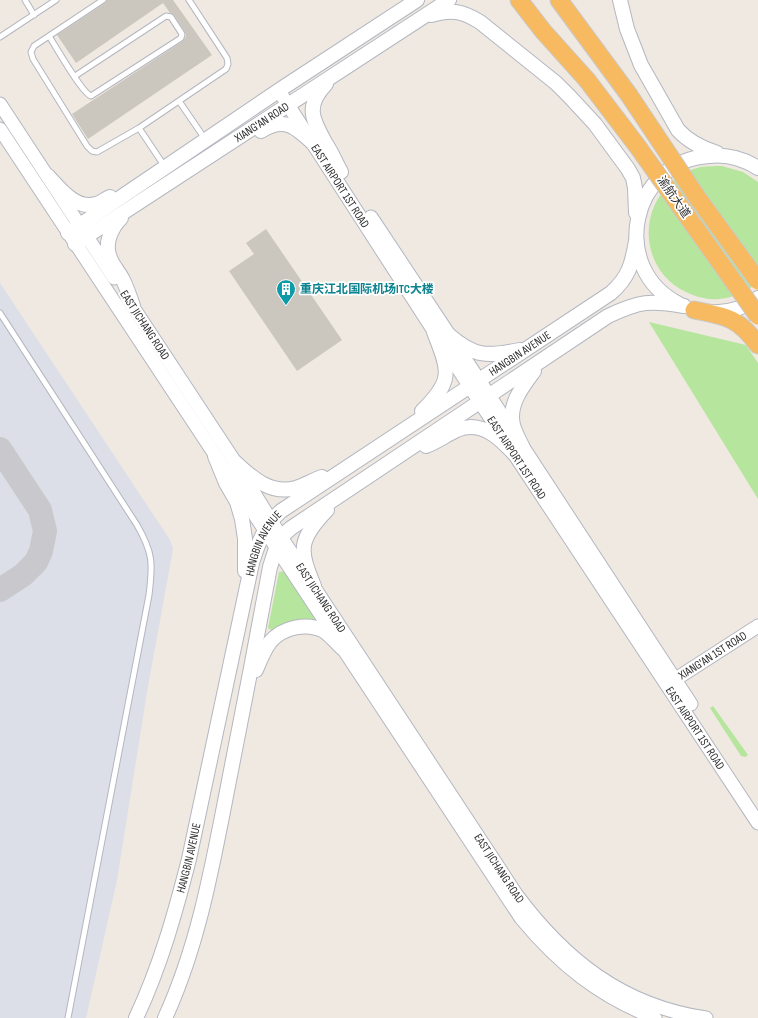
<svg xmlns="http://www.w3.org/2000/svg" width="758" height="1018" font-family="'Sofia Sans Condensed','Noto Sans SC',sans-serif">
<rect width="100%" height="100%" fill="#efe9e1"/>
<path fill="#dcdee8" d="M0,283l170,257 3,9 -25,137 -31,194 -31,138h-86z"/>
<path fill="#b6e59e" d="M722,166l21,6 15,10v101c-12,8 -24,15 -39,16 -11,1 -23,-2 -33,-7 -43,-20 -50,-78 -15,-109 8,-7 19,-14 30,-16 6,-1 14,-1 21,-1z
M649,322l97,23 12,18v136z
M285,571l31,48 -1,2c-17,-1 -29,0 -42,10l-5,-3 11,-56z
M713,706l35,49 -3,2 -4,-1 -31,-48z"/>
<g fill="none" stroke-linecap="round" stroke-linejoin="round">
<path stroke="#c9c8cc" stroke-width="24" d="M0,449l40,61 5,21 -4,20 -5,11 -13,13 -23,15"/>
</g>
<path fill="#cbc7bf" d="M107,0h66l39,55 -124,84 -16,-25 111,-73 3,-5 -1,-4 -11,-17 -4,-2 -7,-10 -87,60 -19,-28 48,-32z
M266,229l76,111 -45,31 -68,-100 25,-17 -8,-11z"/>
<g fill="none" stroke-linecap="round" stroke-linejoin="round">
<g stroke="#b4b7c1" stroke-width="7">
<path id="service" d="M25,0l9,15
M103,0l-69,46 -3,6 2,7 54,87 5,5 5,1 42,-24 87,-59 2,-5 -1,-6 -38,-58
M49,36c7,11 33,57 42,60l90,-58 1,-4 -11,-17 -5,-1 -91,60
M0,37l56,-37
M179,101l26,38
M139,128l26,39
M0,313l137,212c16,28 16,38 12,70l-81,423"/>
</g>
<g stroke="#b4b7c1" stroke-width="15">
<g id="tertiary">
<path id="s1" d="M279,91l191,296 288,436"/>
<path d="M0,104l114,174"/>
<path d="M0,129l521,789c38,46 78,78 134,100"/>
<path d="M371,217l108,163 212,324"/>
<path id="s2" d="M127,298l108,164 46,75 235,357c49,66 107,112 190,124"/>
<path id="s3" d="M668,684l90,-58"/>
</g>
</g>
<g stroke="#b4b7c1" stroke-width="16">
<g id="secondary">
<path d="M620,0l7,29 14,36 37,65c11,12 23,18 39,23"/>
<path d="M431,15c21,-6 31,-4 49,7l76,61 14,14 25,27 33,45 5,9 2,10 1,25"/>
<path d="M326,84c-22,23 -13,36 0,60 6,9 10,19 15,28"/>
<path d="M261,131c24,-15 35,-4 53,13"/>
<path d="M48,176c12,13 28,34 48,28 5,-1 9,-5 14,-7"/>
<path d="M121,218c-10,10 -17,26 -11,40 3,8 9,14 13,22 4,8 7,17 10,26"/>
<path d="M68,233l216,-146 133,-87"/>
<path id="s4" d="M75,244l374,-244"/>
<path d="M679,304c-71,-36 -48,-143 30,-148 17,-2 35,3 49,12"/>
<path d="M712,312c16,1 33,-5 46,-14"/>
<path d="M449,335c26,23 39,21 71,15"/>
<path d="M422,411c32,-31 27,-40 12,-79"/>
<path d="M426,446c11,-4 20,-11 31,-16 26,-11 46,11 61,28"/>
<path d="M523,448c-3,-7 -8,-15 -10,-23 -5,-21 10,-39 21,-54"/>
<path d="M215,456l11,27 11,19 5,17 3,20v32"/>
<path d="M235,462c17,16 36,33 61,26 9,-3 17,-8 26,-11"/>
<path d="M314,586c-15,-36 -16,-46 13,-76"/>
<path d="M256,670c4,-10 8,-20 14,-28 13,-15 37,-20 54,-11 7,5 12,11 18,17"/>
<path id="s5" d="M136,1018c24,-51 39,-104 53,-159l63,-296c6,-20 13,-38 29,-52l330,-218c18,-16 21,-29 25,-52"/>
<path d="M165,1018c33,-72 47,-150 62,-227 15,-75 29,-149 43,-224l8,-25 3,-5 10,-9 317,-212c32,-15 42,-16 76,-10"/>
</g>
</g>
<g stroke="#c9c9c9" stroke-width="19">
<path id="trunk" d="M519,0l24,31 44,49
M559,0l70,95
M694,310c31,6 44,7 64,35"/>
</g>
<use href="#service" stroke="#fff" stroke-width="5"/>
<use href="#tertiary" stroke="#fff" stroke-width="13"/>
<use href="#secondary" stroke="#fff" stroke-width="14"/>
<use href="#trunk" stroke="#f8ba60" stroke-width="17"/>
<g stroke="#c9c9c9" stroke-width="19" stroke-linecap="butt">
<path id="trunk-bridge" d="M587,80l51,67 120,169
M629,95l68,102 61,84"/>
</g>
<use href="#trunk-bridge" stroke="#f8ba60" stroke-width="17"/>
</g>
<defs>
<g id="building-pin" transform="scale(1)"><path d="M0 17L-7.5 6A9.5 9.5 0 1 1 7.5 6Z" fill="#0f9aa8" stroke="#fff"/><path d="M-4-6H4V6H1V3H-1V6H-4ZM-2.5-4.3h1.7v1.8h-1.7ZM.8-4.3h1.7v1.8H.8ZM-2.5-1h1.7V.8h-1.7ZM.8-1h1.7V.8H.8Z" fill="#fff"/></g>
</defs>
<g fill-rule="evenodd">
<use href="#building-pin" x="286" y="289"/>
</g>
<g text-anchor="middle" stroke-width="3.5" stroke-linejoin="round" paint-order="stroke">
<g font-size="12" fill="#2e2e2e" stroke="#fff">
<text dy="4" stroke="none"><textPath href="#s4" startOffset="223">XIANG'AN ROAD</textPath></text>
<text dy="4" stroke="none"><textPath href="#s1" startOffset="113">EAST AIRPORT 1ST ROAD</textPath></text>
<text transform="translate(674 197) rotate(55)" y="4">渝航大道</text>
<text transform="translate(145 325) rotate(57)" y="4">EAST JICHANG ROAD</text>
<text dy="4" stroke="none"><textPath href="#s5" startOffset="817">HANGBIN AVENUE</textPath></text>
<text dy="4" stroke="none"><textPath href="#s1" startOffset="437">EAST AIRPORT 1ST ROAD</textPath></text>
<text dy="4" stroke="none"><textPath href="#s5" startOffset="493">HANGBIN AVENUE</textPath></text>
<text dy="4" stroke="none"><textPath href="#s2" startOffset="357">EAST JICHANG ROAD</textPath></text>
<text dy="4" stroke="none"><textPath href="#s3" startOffset="53">XIANG'AN 1ST ROAD</textPath></text>
<text dy="4" stroke="none"><textPath href="#s1" startOffset="761">EAST AIRPORT 1ST ROAD</textPath></text>
<text dy="4" stroke="none"><textPath href="#s5" startOffset="169">HANGBIN AVENUE</textPath></text>
<text dy="4" stroke="none"><textPath href="#s2" startOffset="681">EAST JICHANG ROAD</textPath></text>
</g>
<g font-size="12" font-weight="bold" fill="#0d838f" stroke="#fff" text-anchor="start">
<text x="300" y="293">重庆江北国际机场ITC大楼</text>
</g>
</g>
</svg>
